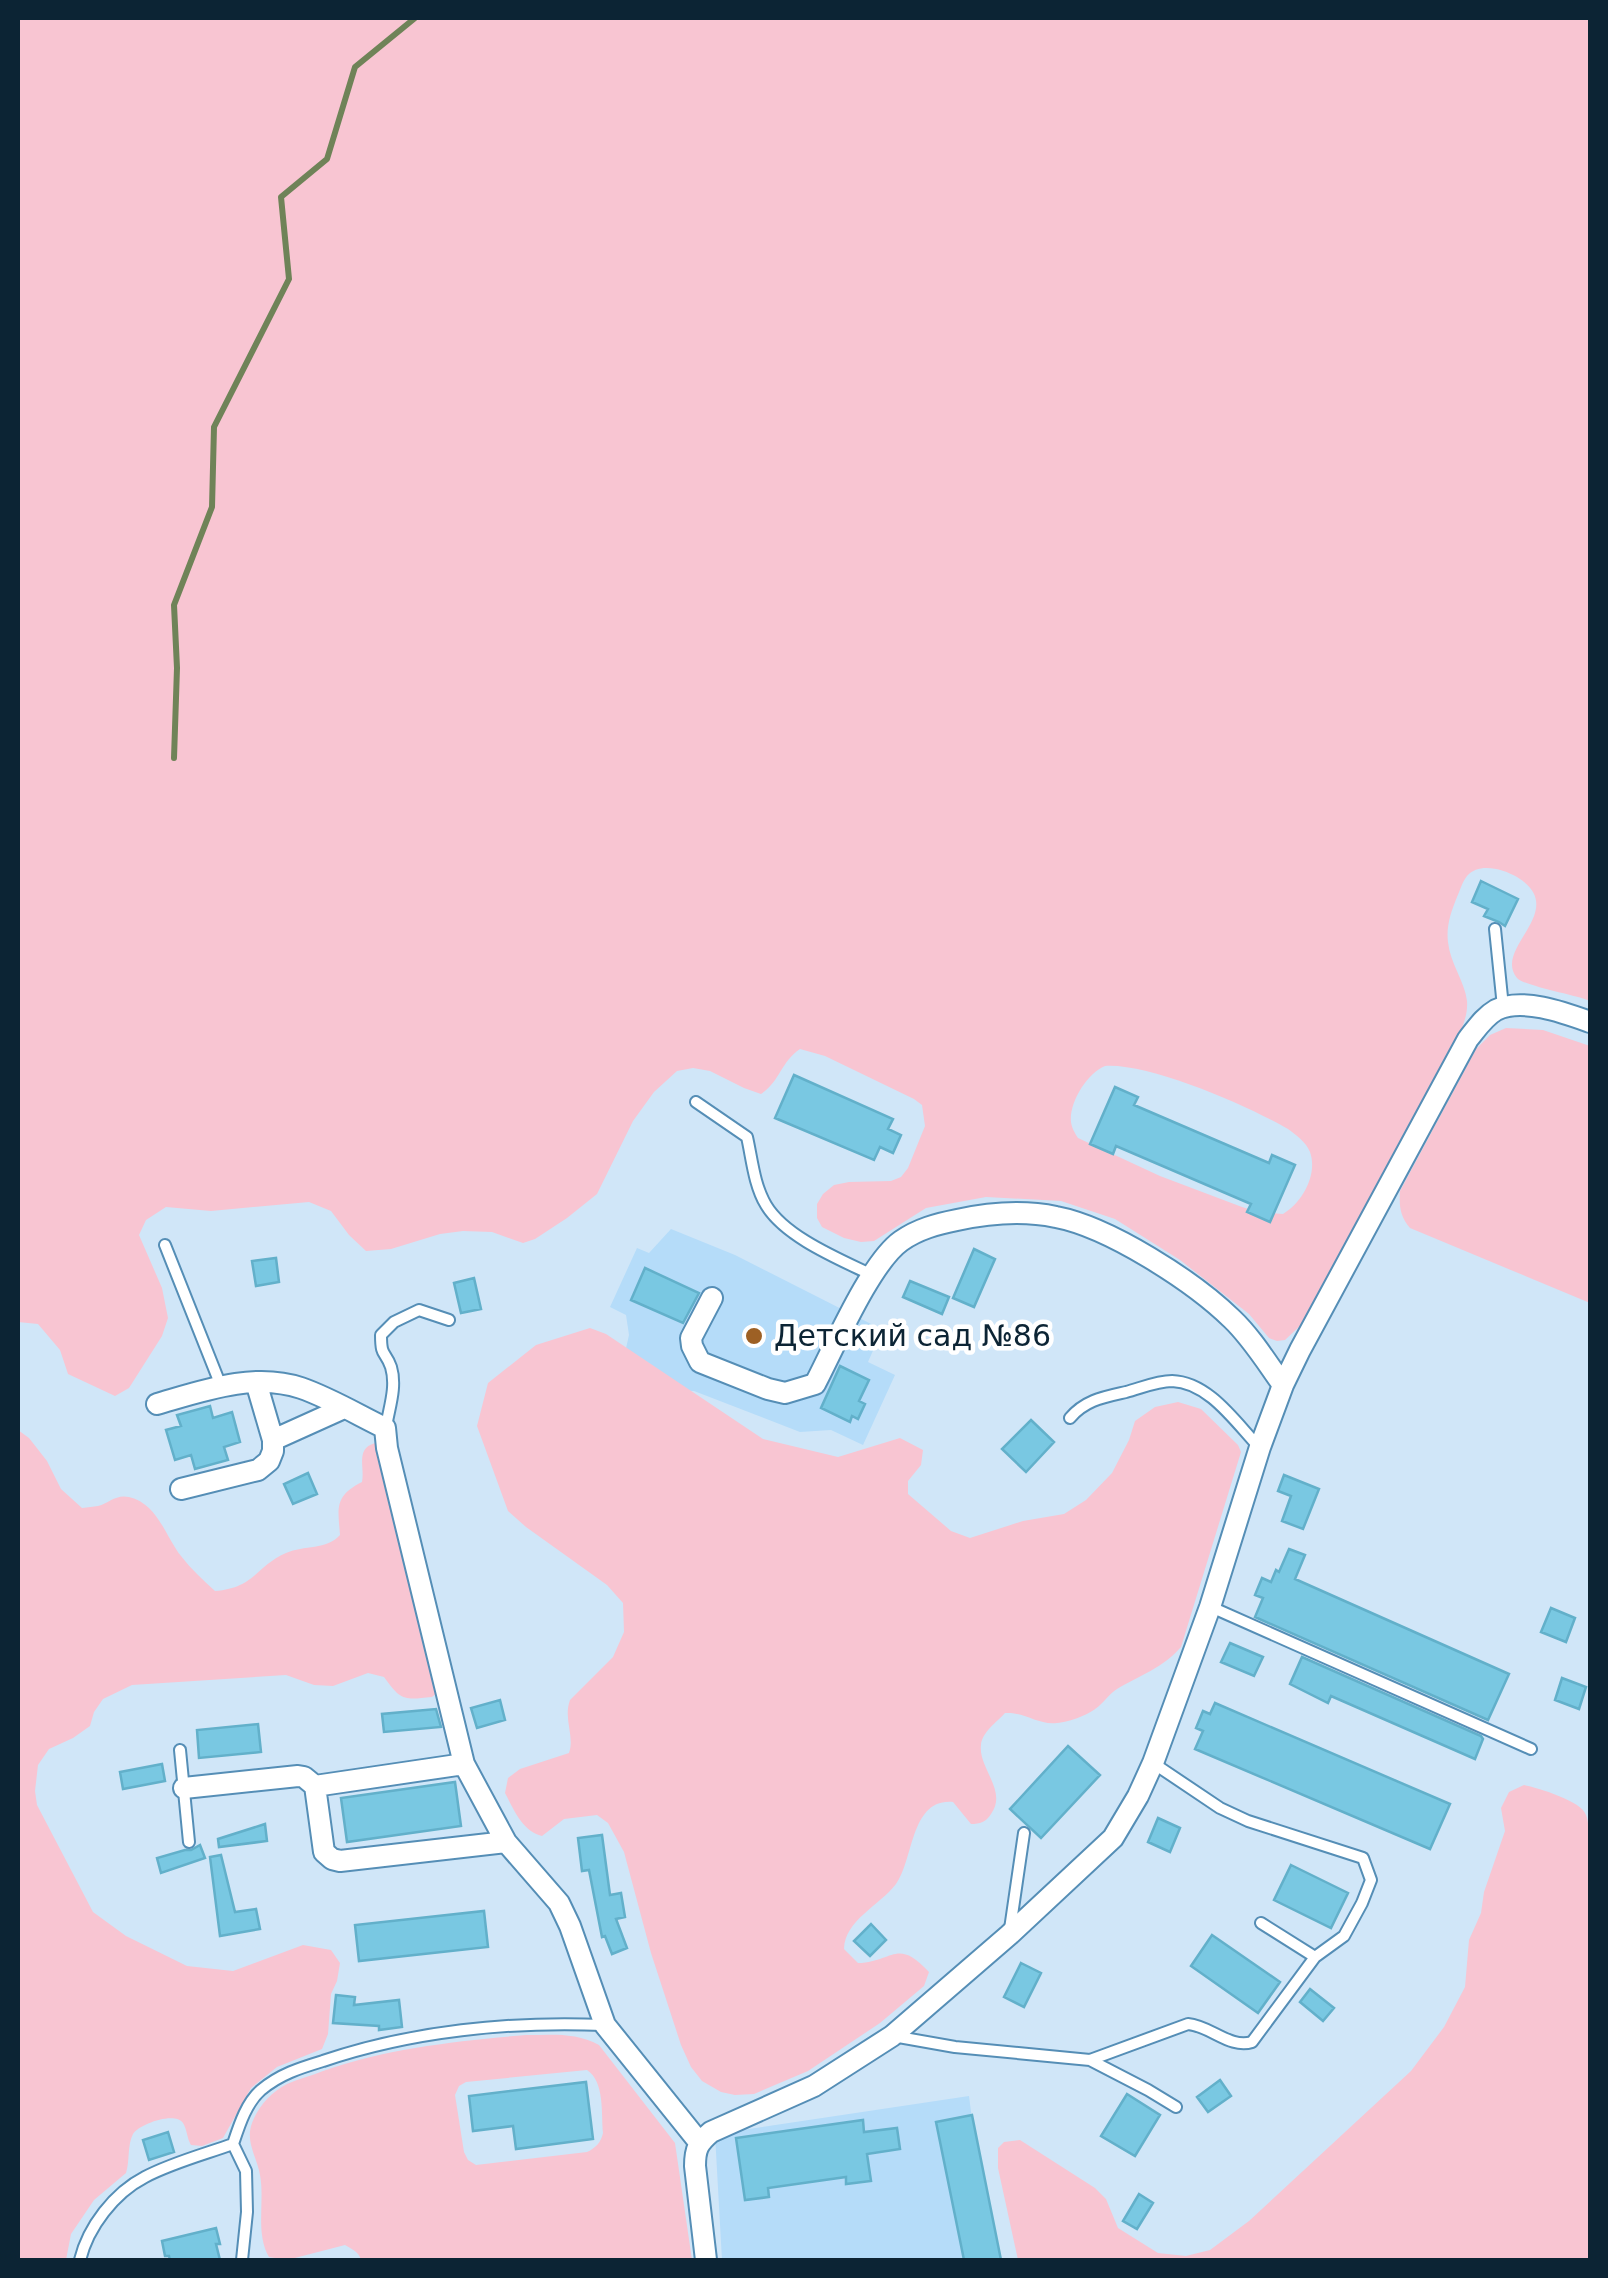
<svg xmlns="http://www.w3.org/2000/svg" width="1608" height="2278" font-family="'DejaVu Sans',sans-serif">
<rect width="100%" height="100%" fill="#d0e6f8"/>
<path fill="#b5dcf9" d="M671,1229l64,26 144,73v9l-11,25 27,13 -32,70 -32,-15 -31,2 -106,-41 -18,-1 -56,-15 9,-40 -3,-20 -16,-8 27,-59 12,5z
M969,2096l21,164h-268l-7,-126z"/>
<path fill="#f8c5d2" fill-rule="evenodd" d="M18,18h1572v983c-14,-6 -66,-15 -73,-23 -25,-30 54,-68 0,-101 -14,-8 -38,-15 -50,-1 -5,6 -7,15 -10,21 -6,15 -11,29 -9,45 2,21 17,40 19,59 1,14 -4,24 -9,37l-156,286 -17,16 -8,1 -8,-3 -20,-24 -69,-54 -65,-41 -54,-18 -75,-4 -60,11 -52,33 -13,1 -17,-4 -22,-11 -5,-9v-14l6,-10 11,-9 15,-3 42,-1 10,-4 7,-9 17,-42 -3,-21 -8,-6 -89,-43 -25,-7c-20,14 -19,31 -39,45l-17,-6 -34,-17 -17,-3 -16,3 -23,21 -21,29 -36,73 -30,24 -32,21 -12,4 -31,-11 -29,-1 -23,3 -49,15 -25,2 -17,-16 -18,-24 -22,-9 -98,9 -45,-4 -20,13 -7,15 23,53 6,30 -6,18 -33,52 -14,8 -47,-22 -8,-24 -22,-26 -20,-2zM1105,1066c45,-3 143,40 183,63 8,6 18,13 22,23 8,23 -8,51 -27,62l-25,-2 -16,-5 -82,-31 -82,-38c-3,-5 -6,-9 -7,-16 -2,-19 16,-49 34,-56z
M1506,1028l37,2 47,16v257l-180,-75c-10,-12 -11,-22 -10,-37l76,-142 14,-14z
M590,1328l16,6 157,105 75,18 62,-19 23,12 -2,15 -13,16v13l43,37 19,7 53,-17 41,-7 22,-14 26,-27 17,-33 6,-19 20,-14 23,-5 23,7 37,36 3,7 -60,195c-17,20 -42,29 -64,42 -8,5 -11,11 -17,16 -9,9 -30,17 -43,18 -20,2 -31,-11 -52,-10 -8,9 -23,19 -24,32 -3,23 27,46 10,69 -5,8 -11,10 -20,10l-18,-22c-43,-4 -39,58 -57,82 -17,22 -51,36 -52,65l14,14c35,-1 39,-26 71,9l-5,14 -44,37 -72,48 -54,23 -19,1 -14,-3 -19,-11 -11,-14 -10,-22 -30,-92 -27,-101 -16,-29 -11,-8 -33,4 -22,17c-20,-5 -28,-26 -37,-43l3,-15 12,-9 49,-16c6,-17 -6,-34 1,-53l43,-43 11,-25 -1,-29 -16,-18 -81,-58 -18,-16 -31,-85 11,-43 48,-38z
M18,1430l11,8 18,23 14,28 21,19c6,-1 11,-1 16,-2 11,-3 18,-12 31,-9 29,7 36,39 52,59 10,13 22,24 34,35 40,-3 41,-25 71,-38 18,-8 41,-3 54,-18 -2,-27 -6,-39 22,-53 3,-15 -7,-33 13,-39l7,16 55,234 -5,4c-28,3 -31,4 -48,-20l-16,-4 -35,13 -19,-1 -28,-10 -154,10 -29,14 -9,13 -4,14 -17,12 -24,11 -11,16 -3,26 2,14 56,107 33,24 61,30 46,5 70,-26 28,5 9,13 -3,18 -6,13 -3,40 -6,15 -45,18 -26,21 -28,50 -21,8 -11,-1c-4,-6 -4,-16 -8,-22 -8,-12 -44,1 -50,11 -6,12 -3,26 -7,39l-32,27 -23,34 -5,26h-48z
M1524,1785c14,3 58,16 62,30 3,7 2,16 4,25v420h-572l-20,-92v-20l6,-6 16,-2 75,48 11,11 12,29 40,25 28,3 24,-6 39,-29 162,-150 33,-44 21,-40 4,-47 12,-27 3,-21 21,-61 -4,-23 8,-16z
M526,2035c25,0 50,-3 73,10l76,98 17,117h-331c-2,-8 -9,-11 -16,-15l-58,15 -18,-3c-14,-24 -4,-55 -9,-82 -3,-18 -15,-33 -8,-52 6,-16 19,-31 35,-39 11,-5 24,-8 36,-13 65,-23 134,-30 203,-36zM587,2070c18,12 14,43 16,63 -2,9 -7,15 -16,19l-111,13 -8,-5 -4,-8 -9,-57 4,-9 7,-4z"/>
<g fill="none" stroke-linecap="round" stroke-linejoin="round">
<path stroke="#6f8358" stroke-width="6" d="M174,758l3,-90 -3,-63 38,-98 2,-80 75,-148 -8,-82 46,-38 28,-92 60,-49"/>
</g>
<path fill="#79c8e2" stroke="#62b0ca" stroke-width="2.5" d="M1481,881l37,18 -13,27 -6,-4 -15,-6 4,-7 -16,-7z
M794,1075l99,44 -5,10 13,6 -8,18 -13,-6 -6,13 -99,-42z
M1115,1087l23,10 -4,8 135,58 3,-8 23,10 -25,57 -23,-10 4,-8 -135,-58 -3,8 -23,-10z
M974,1249l21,10 -21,48 -21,-9z
M276,1258l3,24 -23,4 -4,-25z
M645,1268l54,25 -16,30 -52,-23z
M474,1278l7,31 -20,4 -7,-30z
M910,1281l39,16 -7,17 -39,-17z
M840,1366l29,14 -10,21 6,3 -7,15 -6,-3 -2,6 -29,-14z
M210,1406l3,12 19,-6 8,30 -16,5 4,13 -33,9 -4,-14 -16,5 -9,-30 15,-4 -4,-11z
M1031,1420l23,22 -28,30 -24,-23z
M308,1473l9,21 -24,10 -9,-20z
M1284,1475l35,14 -16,40 -21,-8 9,-25 -13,-5z
M1289,1549l16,6 -10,24 214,95 -21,46 -233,-103 8,-19 -8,-3 7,-17 9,4 5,-12 3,2z
M1551,1608l24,10 -9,24 -25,-10z
M1230,1643l33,14 -9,19 -33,-14z
M1302,1657l179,79 2,3 -8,20 -144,-63 -3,7 -38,-19z
M1562,1678l24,9 -7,22 -24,-9z
M500,1700l5,20 -28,8 -6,-20z
M1215,1703l235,101 -20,45 -235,-100 8,-18 -7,-3 7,-17 7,3z
M436,1709l5,18 -57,5 -2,-18z
M258,1724l3,28 -62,6 -2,-28z
M1068,1746l32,29 -59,63 -31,-29z
M162,1764l3,17 -42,8 -3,-17z
M455,1782l6,44 -114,16 -6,-44z
M1158,1818l22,10 -10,24 -22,-10z
M265,1824l2,17 -48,6 -1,-8z
M602,1835l8,60 11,-2 4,24 -9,2 11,29 -15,6 -7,-18 -3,1 -13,-67 -7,1 -4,-33z
M200,1845l5,13 -44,15 -4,-15 28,-8h6z
M221,1855l14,57 21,-3 4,20 -40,7 -10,-79z
M1291,1865l57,28 -17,35 -57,-28z
M484,1911l4,36 -129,14 -4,-36z
M871,1924l15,16 -16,16 -16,-15z
M1212,1935l68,47 -22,31 -67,-47z
M1021,1963l20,10 -17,34 -20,-10z
M1310,1989l24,19 -11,13 -23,-19z
M336,1995l19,2 -1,8 45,-5 3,27 -23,3v-4l-46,-3z
M1220,2080l11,16 -23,16 -11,-15z
M586,2082l7,57 -77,10 -3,-23 -40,5 -4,-35z
M1127,2094l33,21 -25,41 -34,-20z
M972,2115l29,145h-37l-28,-138z
M863,2120l1,12 33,-4 3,21 -33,5 4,27 -25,3v-7l-78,11 1,9 -24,3 -9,-62z
M168,2132l6,20 -25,8 -6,-20z
M1139,2194l14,9 -16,26 -14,-8z
M216,2228l4,16h-4l4,16h-50l-1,-4h-4l-3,-15z"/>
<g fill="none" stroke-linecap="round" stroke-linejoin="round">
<g stroke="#558eb6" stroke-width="14">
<path id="service" d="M1495,929l8,78
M696,1102l51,35c5,22 7,48 19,68 19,32 73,54 106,70
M165,1245l56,141
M1070,1418c15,-18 34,-21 56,-26 15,-4 31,-11 46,-11 37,1 64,42 87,66
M386,1427c3,-19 11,-40 5,-60 -6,-17 -10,-9 -10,-32l13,-13 25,-12 30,10
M1211,1607l320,142
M180,1750l9,92
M1261,1923l54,34
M1010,1929l14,-96
M893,2036l62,11 135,13 58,30 28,17
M1090,2060l98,-36c23,2 42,25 64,18l63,-85 29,-21 18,-33 9,-23 -8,-22 -115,-37 -28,-13 -67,-45
M80,2260c8,-33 34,-67 65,-83 26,-14 60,-23 88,-33
M242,2260l5,-48 -1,-41 -13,-27c6,-18 13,-41 28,-54 19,-16 39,-22 62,-29 88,-30 188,-40 281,-36"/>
</g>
<g stroke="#558eb6" stroke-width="24">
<path id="minor" d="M712,1298l-21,40 1,8 8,16 68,27 17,4 30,-9c19,-36 55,-121 86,-143 17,-12 36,-17 56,-21 32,-7 66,-10 99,-3 53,10 137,64 176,102 20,19 35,44 51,66
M157,1404c45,-13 97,-32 144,-16 29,10 57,27 84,40l2,20 77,316
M273,1440l71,-32
M181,1489l77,-19 11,-9 4,-10v-11l-17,-58
M184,1788l114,-12 6,1 11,9 149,-22 42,78 -166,19 -8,-2 -8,-7 -9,-66
M506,1842l53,61 11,23 35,99 94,117
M706,2260l-11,-94c0,-17 3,-23 16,-34l103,-46 78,-50 117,-101 104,-97 25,-42 15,-33 57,-156 50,-160 23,-62 17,-35 168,-311c9,-11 16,-22 28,-29 26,-13 69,3 94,12"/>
</g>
<use href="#service" stroke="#fff" stroke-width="10"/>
<use href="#minor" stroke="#fff" stroke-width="20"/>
</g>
<circle fill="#9d6024" stroke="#fff" stroke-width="4" cx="754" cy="1336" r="10"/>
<g text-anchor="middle" stroke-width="9" stroke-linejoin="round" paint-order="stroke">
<g font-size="30" fill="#0c2434" stroke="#fff" text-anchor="start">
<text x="774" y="1346">Детский сад №86</text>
</g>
</g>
<rect width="1608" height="2278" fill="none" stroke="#0c2434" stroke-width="40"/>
</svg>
